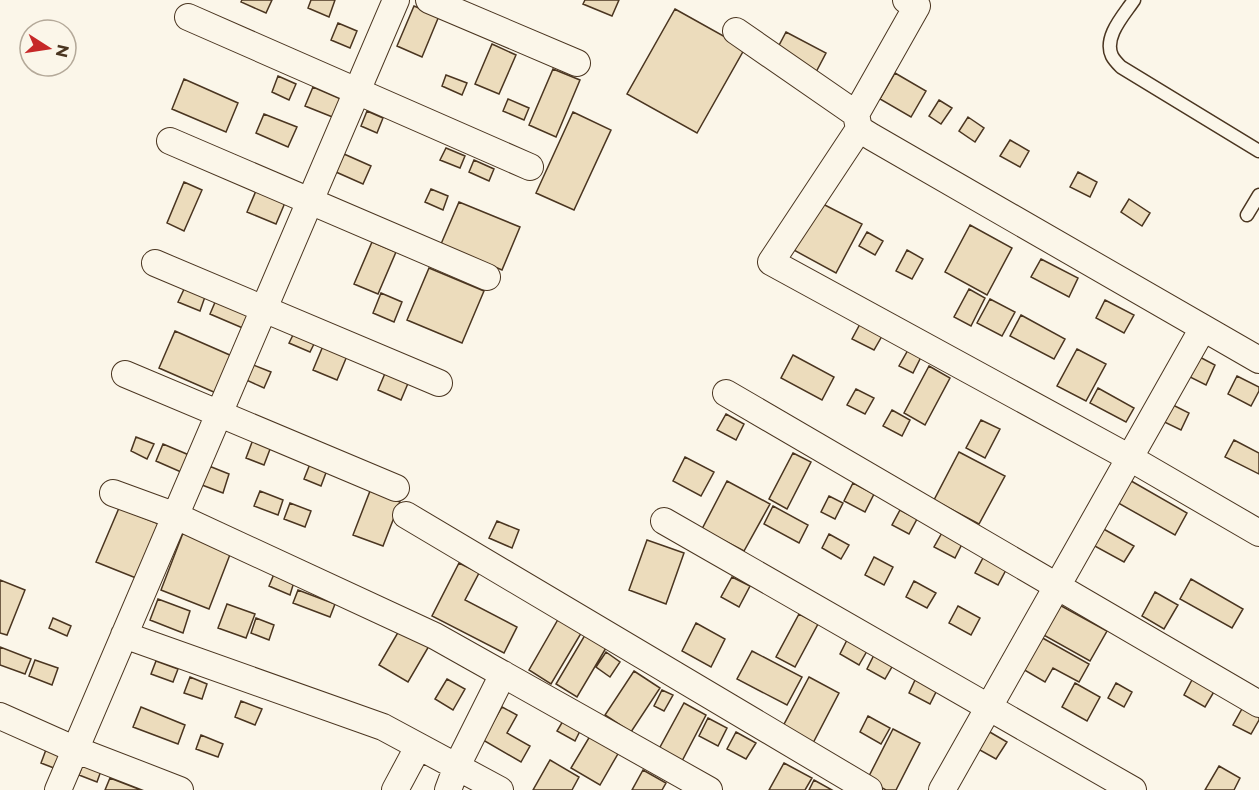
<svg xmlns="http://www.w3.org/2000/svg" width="1259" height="790" font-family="Montserrat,sans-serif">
<rect width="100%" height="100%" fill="#fbf6e9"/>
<path fill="#ecdcbc" stroke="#4a3520" stroke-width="1.5" d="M242,0h30l-6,13 -25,-11z
M311,0h24l-6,17 -21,-9z
M585,0h34l-7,16 -29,-12z
M414,6l25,10 -17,41 -25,-11z
M675,9l70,39 -48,85 -70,-39z
M338,23l19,8 -7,17 -19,-8z
M786,32l40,21 -11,21 -40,-21z
M492,44l24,11 -17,39 -24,-10z
M553,69l27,11 -24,57 -27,-12z
M895,73l31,18 -15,26 -31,-18z
M446,75l21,8 -5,12 -20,-9z
M278,76l18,8 -7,16 -17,-8z
M184,79l54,24 -12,29 -54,-23z
M313,87l30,13 -8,18 -30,-12z
M508,99l21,9 -5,12 -21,-9z
M939,100l13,8 -11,16 -12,-8z
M367,111l16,7 -6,15 -16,-7z
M573,112l38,18 -37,80 -38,-17z
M264,114l33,13 -9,20 -32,-14z
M968,117l16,11 -9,14 -16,-11z
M1010,140l19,11 -9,16 -20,-11z
M446,148l19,8 -5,12 -20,-8z
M344,154l27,12 -8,18 -27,-12z
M474,160l20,9 -5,12 -20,-9z
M1078,172l19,10 -7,15 -20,-10z
M184,182l18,8 -18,41 -17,-8z
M258,186l29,12 -11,26 -29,-12z
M431,189l17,7 -5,14 -18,-8z
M1129,199l21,14 -8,13 -21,-14z
M817,201l45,23 -26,49 -44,-24z
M459,202l61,25 -18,43 -61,-26z
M970,225l42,23 -25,47 -42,-23z
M867,232l16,9 -8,14 -16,-9z
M372,242l24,10 -18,42 -24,-10z
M907,250l16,9 -11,20 -16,-8z
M1041,259l37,19 -9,19 -38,-20z
M429,268l55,23 -22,52 -55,-23z
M186,285l20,9 -6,17 -22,-9z
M969,289l16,9 -14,28 -17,-9z
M381,293l21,9 -8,20 -21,-9z
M990,299l25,13 -13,24 -25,-13z
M216,300l36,15 -7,14 -35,-15z
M1105,300l29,15 -10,18 -28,-15z
M1021,315l44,24 -11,20 -44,-23z
M860,324l22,12 -8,14 -22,-11z
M175,331l57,25 -16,37 -57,-25z
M294,333l21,9 -5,10 -21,-9z
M323,346l24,10 -10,24 -24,-10z
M1077,349l29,15 -20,37 -29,-15z
M908,350l13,7 -8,16 -14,-7z
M1194,354l21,11 -9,20 -22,-11z
M793,355l41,22 -12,23 -41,-22z
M251,364l20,8 -7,16 -20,-9z
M929,366l21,12 -25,47 -21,-12z
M386,371l23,10 -8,19 -23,-10z
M1237,376l22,11v4l-8,15 -23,-12z
M1098,388l36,20 -8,14 -36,-19z
M856,389l18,9 -9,16 -18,-9z
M1165,401l24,12 -8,17 -25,-12z
M892,410l18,10 -8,16 -19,-10z
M726,414l18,10 -8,16 -19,-10z
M981,420l19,9 -15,29 -19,-10z
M136,437l18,7 -7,15 -16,-8z
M254,437l18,7 -8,21 -18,-7z
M1234,440l25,13v21l-34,-17z
M163,444l26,11 -8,17 -25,-11z
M959,452l46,24 -26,48 -45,-24z
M793,453l18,9 -24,47 -18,-10z
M685,457l29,15 -13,24 -28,-15z
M310,464l17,6 -6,16 -17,-7z
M209,466l20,8 -6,19 -21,-8z
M1126,478l61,35 -12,22 -62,-35z
M727,481l43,23 -26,47 -42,-22z
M853,483l21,11 -9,18 -21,-11z
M260,491l23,9 -5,15 -24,-9z
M370,491l30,11 -17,44 -30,-11z
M829,496l14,7 -8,16 -14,-7z
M290,503l21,8 -6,16 -21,-8z
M773,506l35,19 -9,18 -35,-19z
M119,508l40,16 -23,54 -40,-16z
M900,510l17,9 -8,15 -17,-9z
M497,521l22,9 -7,18 -23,-10z
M1100,527l34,19 -10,16 -33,-18z
M943,531l20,11 -8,16 -21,-11z
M183,533l48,19 -22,57 -48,-19z
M829,534l20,11 -8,14 -19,-11z
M647,540l37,13 -18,51 -37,-14z
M984,556l23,12 -9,17 -23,-12z
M874,557l19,10 -9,18 -19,-10z
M459,563l20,10 -14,27 52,27 -13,26 -72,-37z
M274,574l20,8 -4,13 -21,-9z
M732,577l18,9 -11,21 -18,-10z
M1191,579l52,30 -11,19 -52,-29z
M0,580l25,10 -18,45 -7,-2z
M914,581l22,12 -9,15 -21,-11z
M298,590l37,14 -5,13 -37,-14z
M1155,592l23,13 -14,24 -22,-13z
M158,599l32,12 -7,22 -33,-13z
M1056,603l51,28 -17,30 -50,-28z
M227,604l28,10 -9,24 -28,-10z
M958,606l22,12 -9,17 -22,-12z
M799,614l19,10 -23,43 -19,-10z
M560,616l23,14 -32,54 -22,-14z
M53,618l18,8 -4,10 -18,-8z
M256,618l18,7 -5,15 -18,-7z
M696,623l29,16 -14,28 -29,-16z
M400,629l29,17 -21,36 -29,-17z
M585,635l21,13 -29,49 -21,-13z
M1039,636l50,28 -10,18 -26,-14 -8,14 -24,-14z
M847,640l20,11 -8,14 -19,-11z
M0,647l31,12 -6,15 -25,-9z
M752,651l50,26 -15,28 -50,-26z
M606,652l14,10 -10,15 -14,-10z
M874,655l19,10 -8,14 -18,-10z
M35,660l23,8 -6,17 -23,-9z
M156,661l22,8 -5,13 -22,-8z
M634,671l26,17 -29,44 -26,-17z
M190,677l17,7 -5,15 -18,-6z
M809,677l30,16 -27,52 -31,-15z
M916,678l22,10 -8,16 -21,-11z
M1193,678l22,12 -10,17 -21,-12z
M447,679l18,10 -12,21 -18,-11z
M1075,683l25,14 -13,24 -25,-14z
M1116,683l16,9 -8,15 -16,-9z
M662,690l11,5 -9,16 -10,-5z
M241,701l21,8 -7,16 -20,-8z
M684,703l22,12 -24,46 -23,-12z
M141,707l44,18 -7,19 -45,-17z
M502,707l15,8 -10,18 23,13 -9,16 -38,-22z
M1243,707l16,9v4l-8,14 -18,-9z
M566,716l17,9 -8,16 -18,-10z
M868,716l22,12 -9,16 -21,-12z
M708,718l19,10 -9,18 -19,-10z
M893,729l27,14 -24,47h-10l-19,-10z
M988,731l19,11 -11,17 -18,-10z
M736,732l20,11 -10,16 -19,-10z
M201,735l22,9 -5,13 -22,-8z
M590,736l29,16 -19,33 -29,-17z
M47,747l18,8 -6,15 -18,-7z
M550,760l29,17 -7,13h-39z
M84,761l18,7 -5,14 -18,-7z
M784,763l28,15 -7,12h-36z
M1219,766l21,12 -6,12h-29z
M643,770l23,13 -4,7h-30z
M110,778l31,12h-36z
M814,780l18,10h-23z"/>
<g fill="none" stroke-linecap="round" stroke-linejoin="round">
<g stroke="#4a3520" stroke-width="15">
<path id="lane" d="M1134,0c-10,15 -31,37 -22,56 2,4 6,8 9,11l138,84
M1247,215l12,-20"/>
</g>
<g stroke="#4a3520" stroke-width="28">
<path id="street" d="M429,0l148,63
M906,0l11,6 -61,108 3,15 13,8 387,223
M188,17l342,150
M736,31l120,83
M859,129l-88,133 359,196 129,75
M170,141l317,136
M155,263l284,120
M125,374l271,114
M726,393l533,311
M113,493l63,23 259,120 274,154
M406,515l463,275
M664,521l469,269
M124,635l259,92 117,63
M0,716l74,33 106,41
M58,790l338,-790
M395,790l23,-43
M448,790l9,-24 46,-92
M942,790l261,-462"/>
</g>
<use href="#lane" stroke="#fbf6e9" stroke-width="12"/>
<use href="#street" stroke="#fbf6e9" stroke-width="26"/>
</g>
<g transform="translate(48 48) rotate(102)"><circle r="28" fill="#fbf6e9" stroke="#b4a999" stroke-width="1.5"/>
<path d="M0-4.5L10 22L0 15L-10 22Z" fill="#c62828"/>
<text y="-9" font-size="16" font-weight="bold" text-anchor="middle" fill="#4a3520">N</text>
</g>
</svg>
